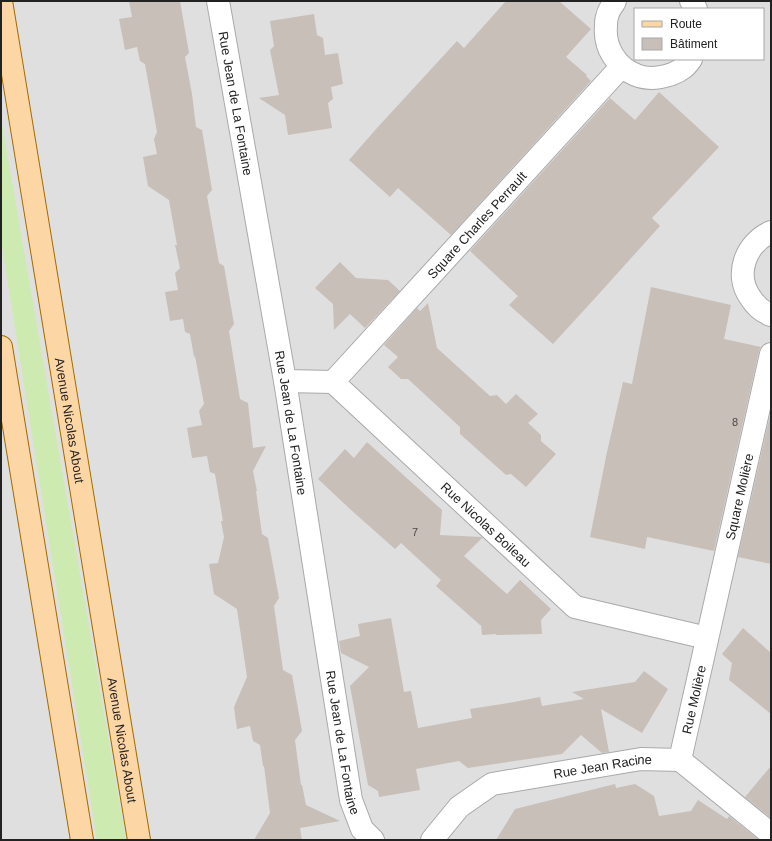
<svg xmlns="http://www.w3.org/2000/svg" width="772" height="841" font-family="Arial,sans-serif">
<rect width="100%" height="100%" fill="#f2efe9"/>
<path fill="#e0dfdf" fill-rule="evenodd" d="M1,1h770v839h-770zM635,9h128v50h-128z"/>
<path fill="#cdebb0" d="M1,118l125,722h-29l-96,-599z"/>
<path fill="#c7bfb8" d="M129,1h51l9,52 -4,4 7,37 4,33 6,3 10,60 -5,6 12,67 5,3 10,58 -5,7 11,68 8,4 5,45 13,-2 -13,25 4,20h-1l6,43 6,4 11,60 -5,8 9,64 9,5 10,56 -7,9 6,45h1l4,20 34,16 -40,7 2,12h-48l16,-27 -6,-47h-1l-3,-21 -7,-4 -3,-15 -13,3 -2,-14 -1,-8 13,-30 -10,-68 -23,-15 -5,-30 9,-1 6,-26 -3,-16h2l-8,-47 -5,-2 -3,-16 -15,2 -5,-30 15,-3 -3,-14 5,-7 -9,-48 -1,1 -4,-23 -5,-2 -2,-13 -13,2 -5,-29 13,-2 -3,-17 5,-5 -5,-23h2l-8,-45 -21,-14 -5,-29 14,-3 -3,-15 3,-7 -12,-68 -5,-3 -3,-14 -12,3 -6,-31 13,-2z
M506,1h53l32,28 -25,28 21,18 -1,1 5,5 -140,154 -53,-47 -8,9 -41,-37 28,-32 80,-87 7,7z
M314,14l3,21 6,3 2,17 13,-2 5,31 -12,3 2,12 -5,4 4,25 -44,7 -3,-20 -26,-17 20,-3 -9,-45 4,-4 -4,-25z
M659,92l60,55 -67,71 8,8 -63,70 -44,48 -44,-39 9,-9 -48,-45 140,-153 25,22z
M340,262l16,16 32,2 12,11 -35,37 -15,-14 -16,16 -1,-26 -18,-16z
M651,287l80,18 -7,34 37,8 -2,4 -45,200 -67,-14 -2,12 -55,-12 17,-85 16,-70 9,2z
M428,303l9,45 53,48 7,-1 9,9 10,-10 22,20 -10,9 13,12v6l15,13 -30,33 -15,-13 -5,1 -46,-41v-7l-52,-48h-7l-13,-12 10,-10 -14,-12 33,-37 3,3z
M771,411v153l-33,-7z
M367,442l75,68 -2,25 42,2v1l-18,18 43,38 13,-14 31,29 -10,11 1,14 -46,1v-1l-14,1 -1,-10h-1l-44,-39 5,-6 -40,-37 -6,6 -44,-39 -33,-31 27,-30 9,9z
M391,618l13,74 7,-1 7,37 54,-10 -2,-9 44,-7 26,-5 2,9 42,-7 -12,-7 63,-10 9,-11 24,18 -26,44 -41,-24 8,43 -7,1 -21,-18 -19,19 -94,14 -9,-7 -43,8 4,21 -41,7 -1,-6 -10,-6 -18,-99 19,-19 -28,-14 -2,-12 21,-5 -2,-12z
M743,628l28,25v61l-42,-34 3,-17 -10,-9z
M771,766v52l-26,-21z
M615,784l1,4 19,-4 19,12 5,20 32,-5 7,-11 29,19 2,-3 30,24h-263l19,-31z"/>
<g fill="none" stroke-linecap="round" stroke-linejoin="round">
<g stroke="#a9a9a9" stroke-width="24">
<g id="minor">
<path id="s1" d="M218,1l67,380 66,419 11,29 11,11"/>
<path d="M615,1l-1,2c-3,4 -6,9 -7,14 -1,3 -1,6 -1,9 -2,21 10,41 30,49 14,6 35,2 47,-7 3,-2 6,-6 8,-9"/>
<path d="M691,1l5,8"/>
<path d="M771,232c-25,11 -37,42 -21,65 5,8 12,15 21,18"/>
<path id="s2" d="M285,381l48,1 242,225 132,31"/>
<path id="s3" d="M333,382l288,-315"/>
<path id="s4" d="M680,760l91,-406"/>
<path id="s5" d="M432,840l27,-33 33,-23 149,-25 39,1 91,74"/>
</g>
</g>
<g stroke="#a06b00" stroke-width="24">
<g id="major">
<path id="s6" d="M1,1l138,839"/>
<path d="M1,347l81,493"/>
</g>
</g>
<use href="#minor" stroke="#fff" stroke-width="22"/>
<use href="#major" stroke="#fcd6a4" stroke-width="22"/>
</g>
<g text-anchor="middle" stroke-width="3" stroke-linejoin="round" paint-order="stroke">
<g font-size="11" fill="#4b4948">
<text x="735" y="426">8</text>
<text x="415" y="536">7</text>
</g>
<g font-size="13" fill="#222" stroke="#fff">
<text dy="5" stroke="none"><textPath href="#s1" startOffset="104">Rue Jean de La Fontaine</textPath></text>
<text dy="5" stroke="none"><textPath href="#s3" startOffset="213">Square Charles Perrault</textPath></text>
<text dy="5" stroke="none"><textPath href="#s6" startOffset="425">Avenue Nicolas About</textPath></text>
<text dy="5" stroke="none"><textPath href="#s1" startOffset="428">Rue Jean de La Fontaine</textPath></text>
<text dy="5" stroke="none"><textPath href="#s4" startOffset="270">Square Molière</textPath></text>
<text dy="5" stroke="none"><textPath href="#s2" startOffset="257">Rue Nicolas Boileau</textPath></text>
<text dy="5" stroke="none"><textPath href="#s4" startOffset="62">Rue Molière</textPath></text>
<text dy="5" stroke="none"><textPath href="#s6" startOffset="749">Avenue Nicolas About</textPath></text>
<text dy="5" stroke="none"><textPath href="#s1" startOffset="752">Rue Jean de La Fontaine</textPath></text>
<text dy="5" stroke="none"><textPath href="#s5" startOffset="195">Rue Jean Racine</textPath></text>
</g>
</g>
<rect width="772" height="841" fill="none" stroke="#222222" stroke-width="4"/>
<rect x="634" y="8" width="130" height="52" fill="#ffffff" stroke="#a7a7a7"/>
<rect x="642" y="21" width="20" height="6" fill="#fcd6a4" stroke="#a7a7a7"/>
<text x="670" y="28" font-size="12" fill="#222222">Route</text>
<rect x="642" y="38" width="20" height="12" fill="#c7bfb8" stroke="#a7a7a7"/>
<text x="670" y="48" font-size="12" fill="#222222">Bâtiment</text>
</svg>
